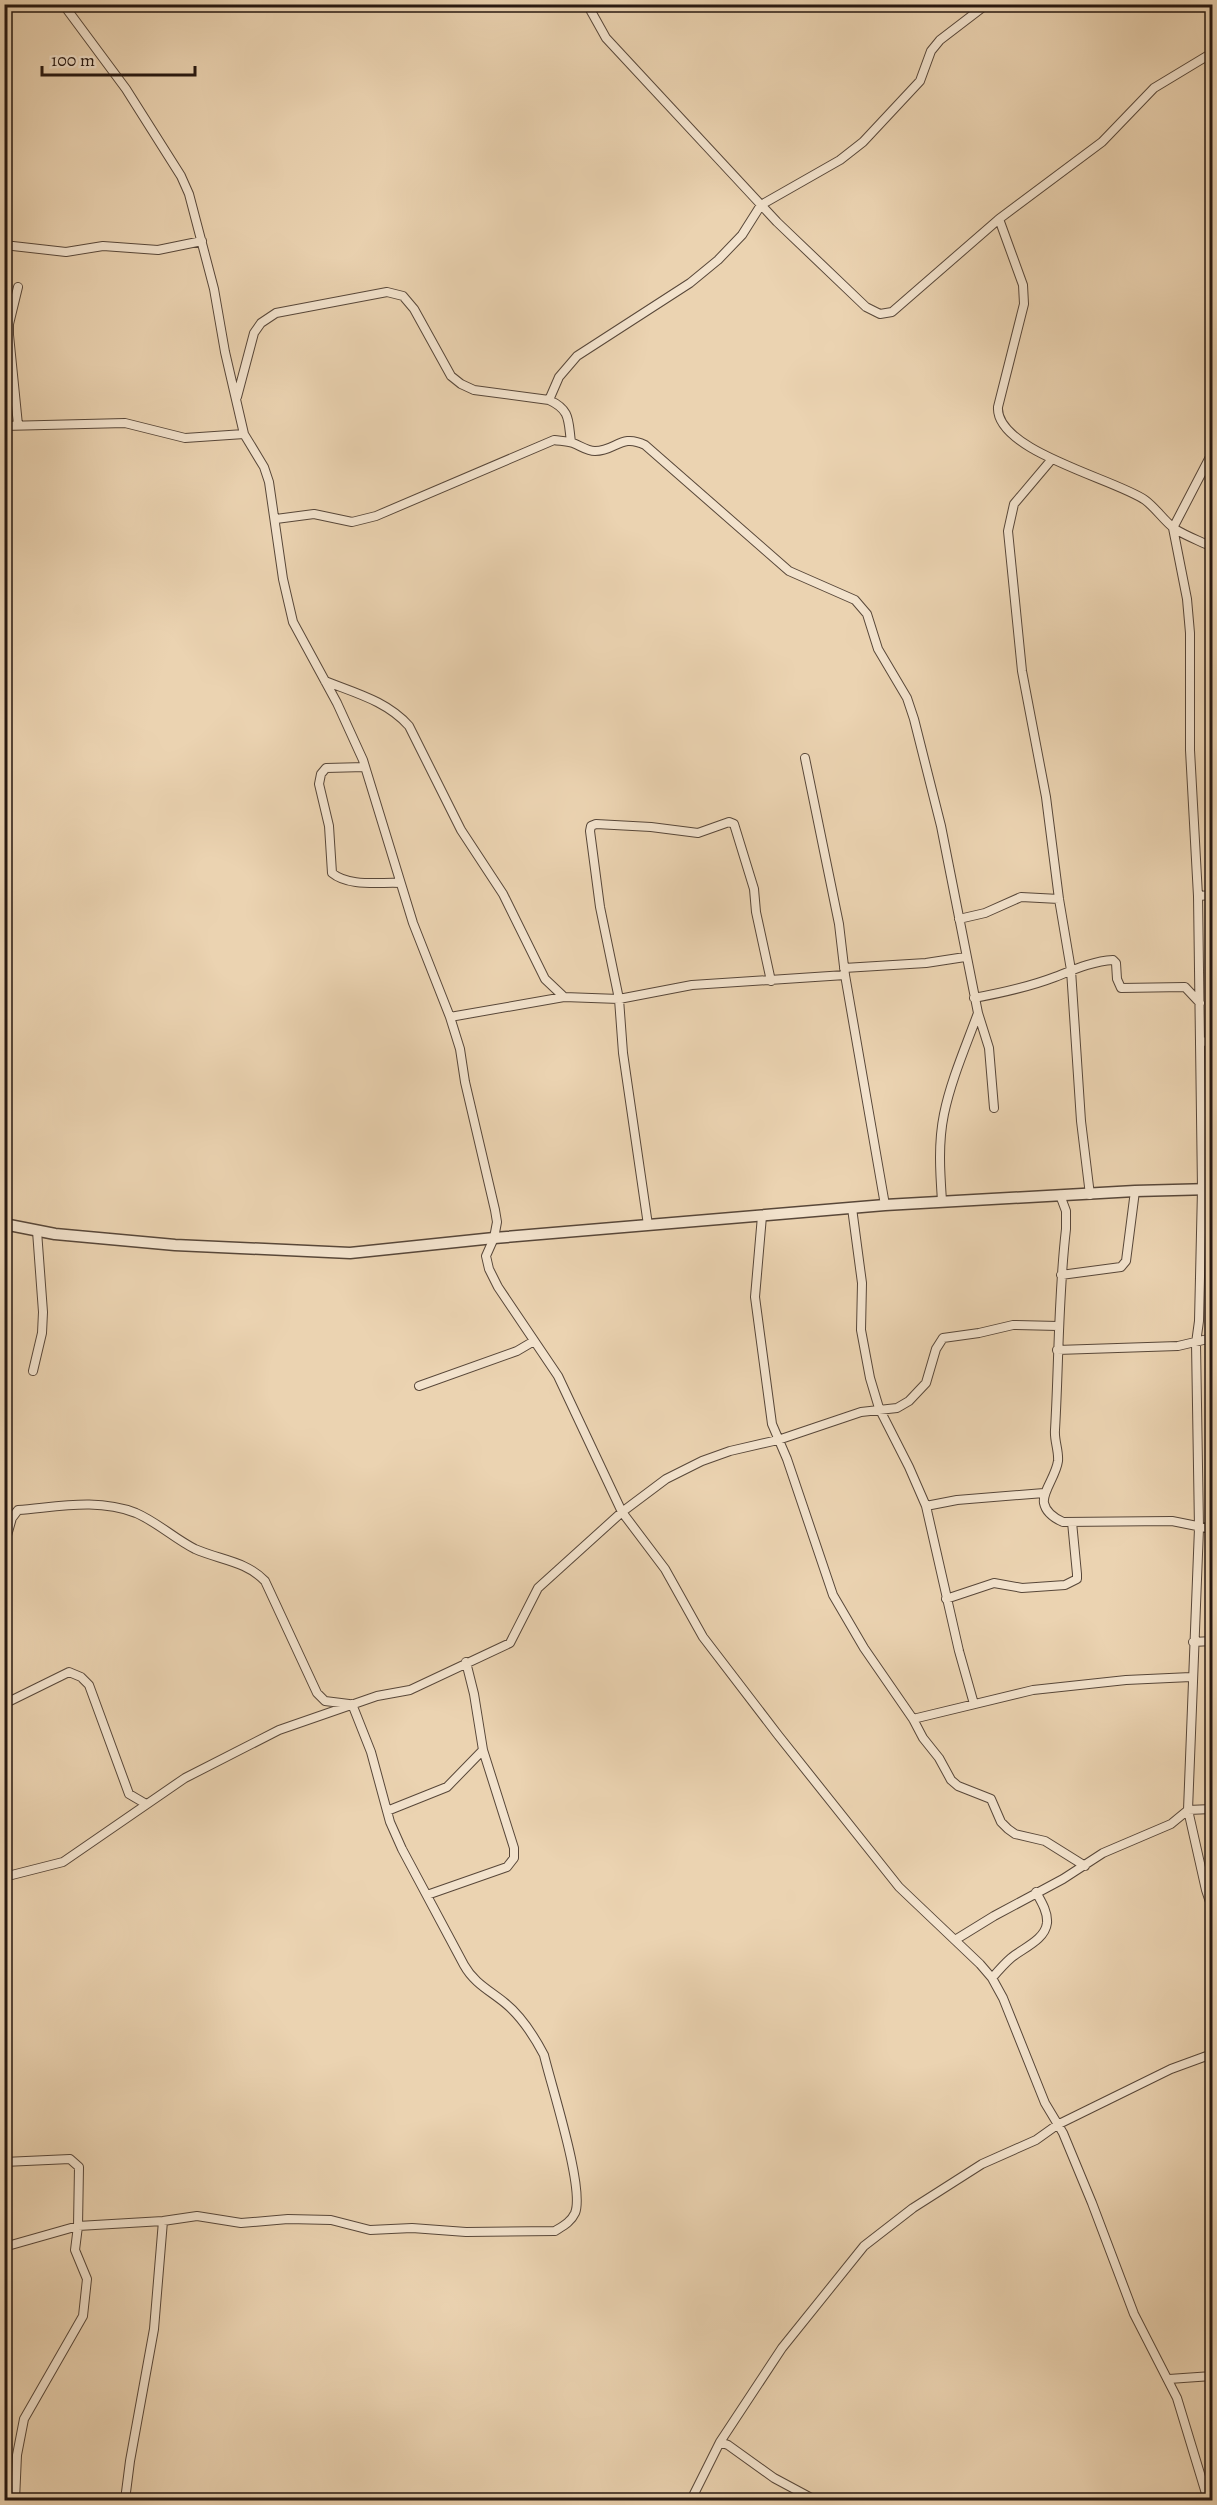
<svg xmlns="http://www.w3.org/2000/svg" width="1217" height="2505" font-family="Alegreya,serif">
<rect width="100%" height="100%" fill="#ebd3b1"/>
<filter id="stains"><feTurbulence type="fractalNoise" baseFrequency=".00333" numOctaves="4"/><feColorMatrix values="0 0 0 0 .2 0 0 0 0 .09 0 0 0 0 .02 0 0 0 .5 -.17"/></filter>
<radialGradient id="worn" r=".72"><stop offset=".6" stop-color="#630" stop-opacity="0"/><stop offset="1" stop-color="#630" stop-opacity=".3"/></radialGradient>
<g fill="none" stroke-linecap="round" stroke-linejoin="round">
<g stroke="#584739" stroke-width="10">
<path id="minor" d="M63,4l63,85 55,87 8,18 25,95 11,63 19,82 20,33 5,15 14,97 10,43 44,81 26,57 50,163 37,94 10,32 5,33 30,128 2,12 -3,16 -8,18 3,13 9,18 60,89 64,136 43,57 38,68 75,98 121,152 81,77 12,14 11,20 42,105 18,30 29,70 42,111 43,84 31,102
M587,4l19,34 171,184 89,85 14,7 12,-2 107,-93 103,-77 52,-54 58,-35
M999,219l24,66 1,19 -26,103c-3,44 117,72 147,93 11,8 19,21 30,29 11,7 25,12 37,18
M4,245l62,7 37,-6 55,4 44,-9
M18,287l-9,37v11l9,90
M237,397l17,-64 7,-10 15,-10 111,-21 16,4 11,13 37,67 10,8 13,6 75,10c22,10 19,21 22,42
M549,400l10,-23 18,-21 113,-73 28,-23 24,-25 19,-30 79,-45 23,-18 57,-61 11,-30 9,-11 47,-36
M4,426l121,-3 60,15 59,-4
M1212,453l-39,75 14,71 3,34v117l8,146 4,293 -3,132 -3,22 3,185 -11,282 18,80 6,18
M1052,459l-38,45 -6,27 14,140 24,126 13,102 12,71 10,151 9,74
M276,519l38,-5 38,8 24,-6 178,-76c6,1 13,1 19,3 8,3 14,8 22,8 21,0 26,-18 50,-6l144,126 66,29 12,14 11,35 29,49 7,21 27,107 37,187 11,35 5,60
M325,681c30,12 62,20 84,45l52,104 42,64 42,85 19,18
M805,758l34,166 6,51 40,230
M365,767l-39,1 -5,6 -2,10 10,42 3,47c17,14 47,9 68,10
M1198,896l14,-1
M959,919l26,-6 36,-16 38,2
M844,968l82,-5 39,-6
M974,998c27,-5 55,-11 81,-21 18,-7 38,-16 58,-17l3,3 1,16 4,9 64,-1 15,16
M450,1017l114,-20 55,2 73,-14 153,-10
M1200,1041l12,1
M1060,1195l6,16v18c-8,68 -7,133 -11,201 -1,10 4,21 3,31 -2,15 -16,31 -14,42 2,10 10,15 19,19l109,-1 40,8
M942,1201c-2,-29 -4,-58 2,-87 7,-34 22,-68 34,-101
M852,1208l10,75 -1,47 9,48 9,30 30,59 17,39 33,145 15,53
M762,1216l-7,81 17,127 15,35 46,136 31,53 49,71 10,19 16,20 12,22 7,6 33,13 10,23 7,7 7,5 30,7 40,25
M648,1225l-25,-172 -4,-54 -19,-92 -10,-76 1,-5 5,-2 55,3 47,6 31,-11 5,2 20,65 2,23 15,69
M1061,1275l60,-8 5,-6 9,-70
M1057,1350l121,-4 34,-8
M33,1371l9,-38 1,-21 -6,-81
M419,1386l98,-35 17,-10
M926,1506l31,-6 87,-7
M4,1546l8,-28 6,-8c40,-3 79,-12 118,3 21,9 39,26 59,36 25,11 51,12 70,32l52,112 8,8 24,3
M946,1599l48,-16 28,5 43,-3 12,-6v-5l-5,-52
M1193,1642l19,-1
M4,1704l65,-32 12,5 8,8 40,109 17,10
M913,1719l120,-29 93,-10 65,-3
M387,1811l60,-24 36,-37
M4,1877l59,-15 122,-84 94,-48 98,-34 33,-6 100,-47 28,-55 84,-76 44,-33 36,-18 28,-10 48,-11 83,-28 36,-4 12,-7 17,-18 10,-34 7,-11 36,-5 34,-8 45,1
M427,1895l80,-28 7,-9v-10l-31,-98 -9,-56 -8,-32
M955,1940l39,-24 69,-37 40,-26 68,-29 17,-14 24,-1
M992,1978c6,-7 12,-14 19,-20 12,-10 34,-18 36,-35 1,-11 -6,-22 -11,-31
M4,2162l66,-3 9,8 -1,59 -3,24 12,29 -4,37 -59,103 -7,36 -2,45
M4,2247l74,-21 85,-5 34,-5 44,7 47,-4 43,1 39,10 42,-2 54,4 89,-1c8,-5 16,-9 20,-18 10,-24 -24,-128 -31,-158 -10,-19 -23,-39 -39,-52 -16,-13 -31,-20 -41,-38l-62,-116 -12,-27 -19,-70 -19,-48
M1169,2379l43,-3
M720,2442l8,3 46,33 41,22
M125,2500l5,-39 24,-132 9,-108
M691,2500l29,-58 62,-94 82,-102 49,-38 69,-44 54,-24 21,-15 114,-56 41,-15"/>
</g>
<g stroke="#584739" stroke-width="13">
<path id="tertiary" d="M4,1224l51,10 120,11 175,8 144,-15 391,-33 250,-14 77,-2"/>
</g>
<g stroke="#271811" stroke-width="14">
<path id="primary" d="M1210,4l2,4"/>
</g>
<use href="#minor" stroke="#f2e2cc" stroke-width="8"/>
<use href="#tertiary" stroke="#f2e2cc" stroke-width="10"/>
<use href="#primary" stroke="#ebd3b1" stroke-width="12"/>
</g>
<rect width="1217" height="2505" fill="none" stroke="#ebd3b1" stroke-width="24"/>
<rect x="6" y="6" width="1205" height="2493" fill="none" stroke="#271811" stroke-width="3"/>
<rect x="12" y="12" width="1193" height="2481" fill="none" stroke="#271811" stroke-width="1.5"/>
<path d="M42 66v9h153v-9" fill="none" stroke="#271811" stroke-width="3"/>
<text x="51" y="66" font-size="18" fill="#271811" stroke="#f2e2cc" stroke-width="4.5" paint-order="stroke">100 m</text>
<rect width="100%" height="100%" filter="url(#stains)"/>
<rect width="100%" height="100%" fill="url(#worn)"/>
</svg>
